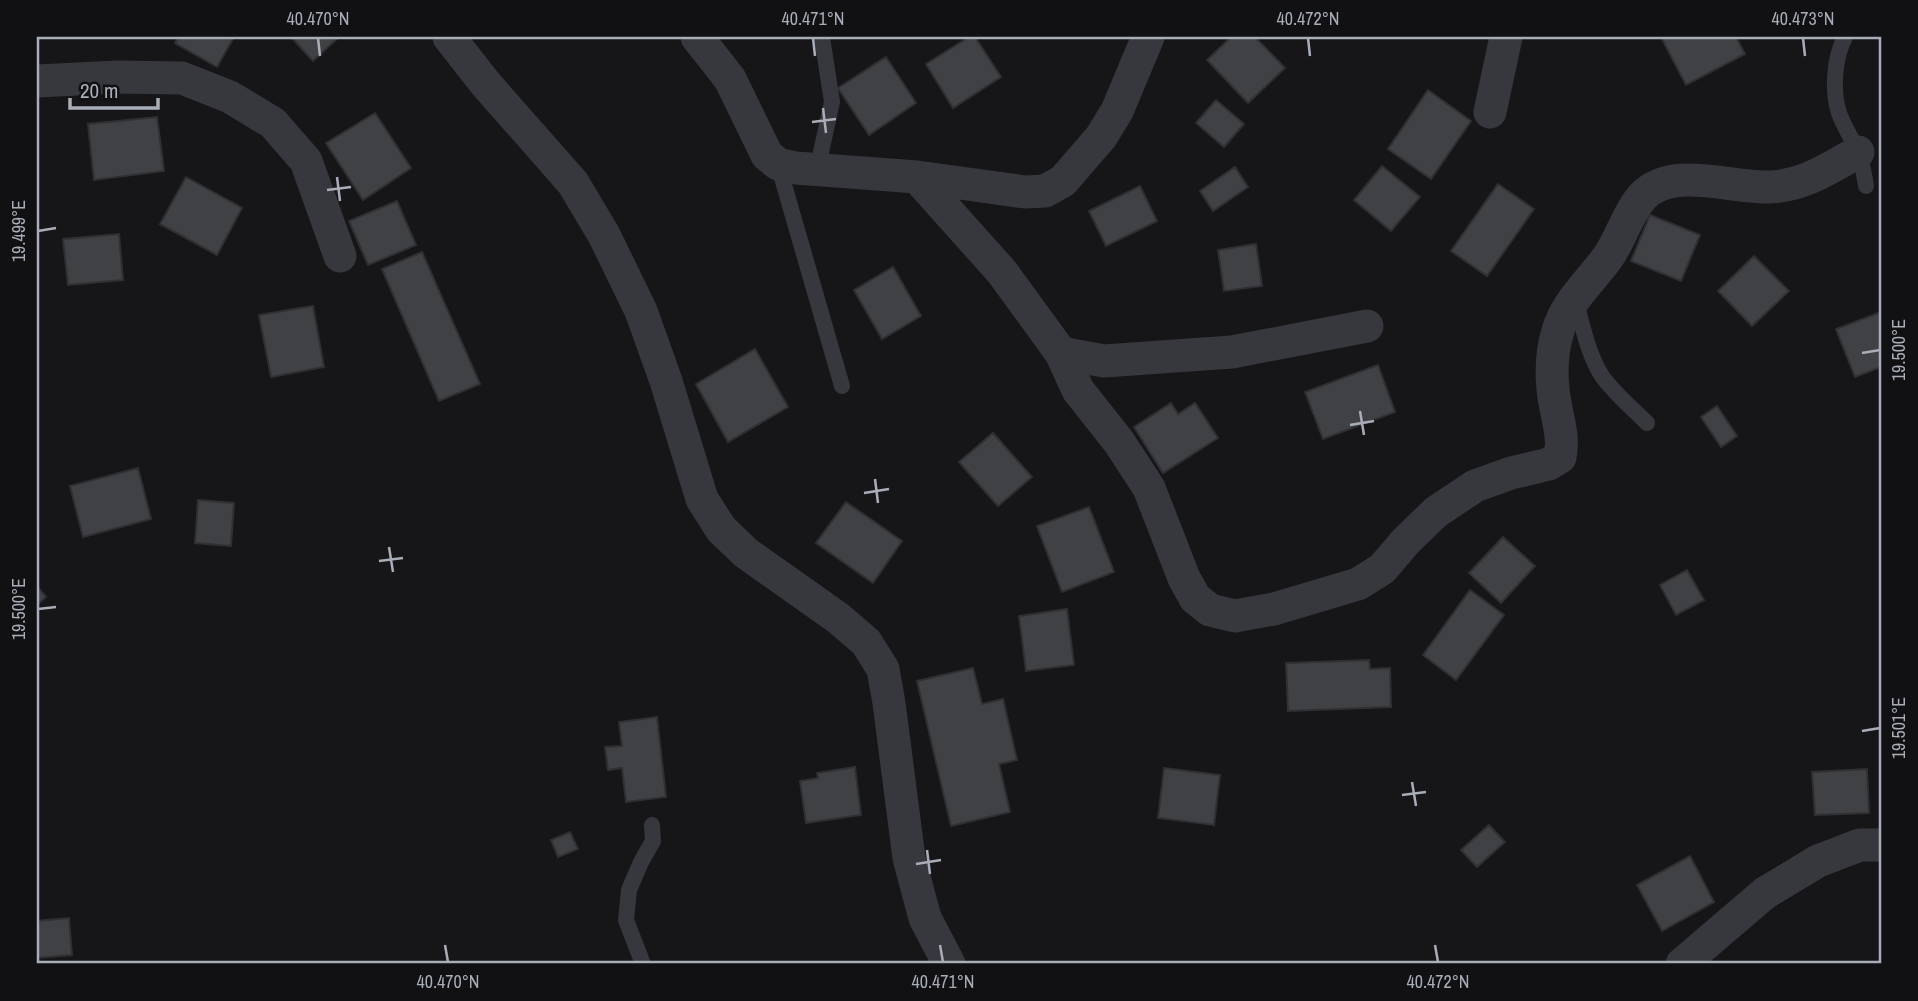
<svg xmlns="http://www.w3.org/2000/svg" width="1918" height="1001" font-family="'Archivo Narrow',sans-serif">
<rect width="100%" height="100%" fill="#161618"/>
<path fill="#404145" stroke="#303034" stroke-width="2" d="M178,37h56l-17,30 -42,-24z
M291,37h48l-26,24z
M969,37h6l26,40 -48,31 -27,-44z
M1231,37h24l30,31 -37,35 -41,-43z
M1661,37h75l9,17 -59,31z
M886,57l30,46 -47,32 -31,-47z
M1428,90l43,31 -40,58 -43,-30z
M1216,100l28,24 -20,23 -28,-24z
M375,113l36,55 -48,32 -37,-57z
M157,117l7,54 -70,9 -6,-56z
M1382,166l38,31 -29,34 -37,-31z
M1235,167l13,20 -35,24 -13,-20z
M186,177l56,31 -25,47 -57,-31z
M1498,184l36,25 -47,67 -36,-25z
M1140,186l17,35 -51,25 -17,-35z
M397,201l19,44 -48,20 -19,-44z
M1650,215l50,20 -19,46 -50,-20z
M119,234l4,46 -55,5 -5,-46z
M1256,244l6,42 -38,5 -6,-41z
M422,252l58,132 -41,17 -57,-132z
M1754,256l35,35 -37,35 -34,-35z
M893,267l28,49 -39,23 -28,-49z
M313,306l11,61 -53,10 -12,-62z
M1881,312v55l-26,10 -19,-48z
M755,349l33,58 -60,35 -32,-58z
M1378,365l17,47 -72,27 -18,-47z
M1171,403l7,11 17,-11 23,35 -55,35 -29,-46z
M1717,406l20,30 -16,11 -20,-30z
M993,433l39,44 -34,29 -39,-44z
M138,468l13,51 -68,18 -13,-51z
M198,500l36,3 -3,43 -36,-3z
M846,502l56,39 -29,42 -57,-40z
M1089,507l25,65 -52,20 -25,-66z
M1503,537l32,29 -34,37 -32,-30z
M1687,570l17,30 -28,15 -16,-30z
M37,586l9,11 -9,8z
M1470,590l34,25 -48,65 -33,-25z
M1067,609l7,56 -48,6 -7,-55z
M1369,660l1,9 20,-1 1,39 -103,4 -2,-48z
M973,668l9,36 21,-5 14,61 -18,4 11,48 -59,14 -34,-145z
M657,717l9,80 -40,5 -4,-34 -14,2 -3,-23 17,-1 -3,-24z
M855,767l6,48 -55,8 -6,-42 18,-3 -1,-5z
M1164,768l56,7 -6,50 -56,-7z
M1867,769l2,44 -54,2 -3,-43z
M1489,825l16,17 -28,25 -16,-17z
M570,832l8,17 -20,8 -7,-17z
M1690,856l24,46 -52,29 -25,-46z
M69,918l3,37 -35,3v-37z"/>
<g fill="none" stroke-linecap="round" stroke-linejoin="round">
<path stroke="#37383d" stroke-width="16" d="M1845,37c-11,21 -13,54 -6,76 5,14 14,27 19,40 5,11 6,22 8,33
M778,164l64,222
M817,170l15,-68 -10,-65
M1575,299c7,24 13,56 27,77 12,17 30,32 45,47
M643,964l-17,-44 3,-30 12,-28 12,-21 -1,-16"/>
<path stroke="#37383d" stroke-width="33" d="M449,37l36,46 88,100 31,52 37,76 25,70 36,118 19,30 25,24 92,65 28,24 17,27 6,34 20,155 16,60 24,46
M697,37l33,42 37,76 11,9 18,4 121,9 108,15 20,-1 18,-10 38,-44 16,-26 31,-74
M37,81l81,-4 64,1 48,19 43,26 33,38 34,95
M1490,112l16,-75
M917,177l85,95 59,81 17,37 41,52 30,46 35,90 11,20 15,12 25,6 39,-7 84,-25 24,-15 24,-28 30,-29 39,-26 36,-13 38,-9 11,-7c5,-22 -5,-45 -7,-68 -2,-20 -1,-39 5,-58 8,-29 33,-50 50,-74 13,-18 19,-43 34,-60 33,-36 102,-2 144,-12 26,-5 49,-20 72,-33
M1061,353l43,8 128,-9 135,-26
M1682,964l83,-71 53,-32 42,-16h21"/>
</g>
<path fill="none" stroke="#a8adb8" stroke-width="2.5" d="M318,38l2,18M813,38l2,18M1308,38l2,18M1803,38l2,18M823,108l3,25M812,122l24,-3M337,177l3,24M327,190l24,-3M38,231l18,-3M1862,353l18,-3M1360,411l4,24M1350,425l24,-4M875,479l3,24M864,493l25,-4M389,547l4,25M379,561l24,-3M38,609l18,-2M1862,731l18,-3M1412,782l4,24M1402,795l24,-3M927,850l3,24M916,864l25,-4M445,945l3,17M940,945l3,17M1435,945l3,17"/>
<rect width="1918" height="1001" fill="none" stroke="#111113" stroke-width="77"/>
<path d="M70 98v10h88v-10" fill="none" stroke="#a8adb8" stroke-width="3.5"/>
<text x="80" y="98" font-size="21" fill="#a8adb8" stroke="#111113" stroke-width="5" paint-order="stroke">20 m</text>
<rect x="38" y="38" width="1842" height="924" fill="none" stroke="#a8adb8" stroke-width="2.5"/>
<g font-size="18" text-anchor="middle" fill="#a8adb8">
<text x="318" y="25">40.470°N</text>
<text x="813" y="25">40.471°N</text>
<text x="1308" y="25">40.472°N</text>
<text x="1803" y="25">40.473°N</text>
<text transform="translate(19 231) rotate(-90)" y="6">19.499°E</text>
<text transform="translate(1899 350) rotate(-90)" y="6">19.500°E</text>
<text transform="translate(19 609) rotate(-90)" y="6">19.500°E</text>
<text transform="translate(1899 728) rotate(-90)" y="6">19.501°E</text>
<text x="448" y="988">40.470°N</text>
<text x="943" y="988">40.471°N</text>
<text x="1438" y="988">40.472°N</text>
</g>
</svg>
